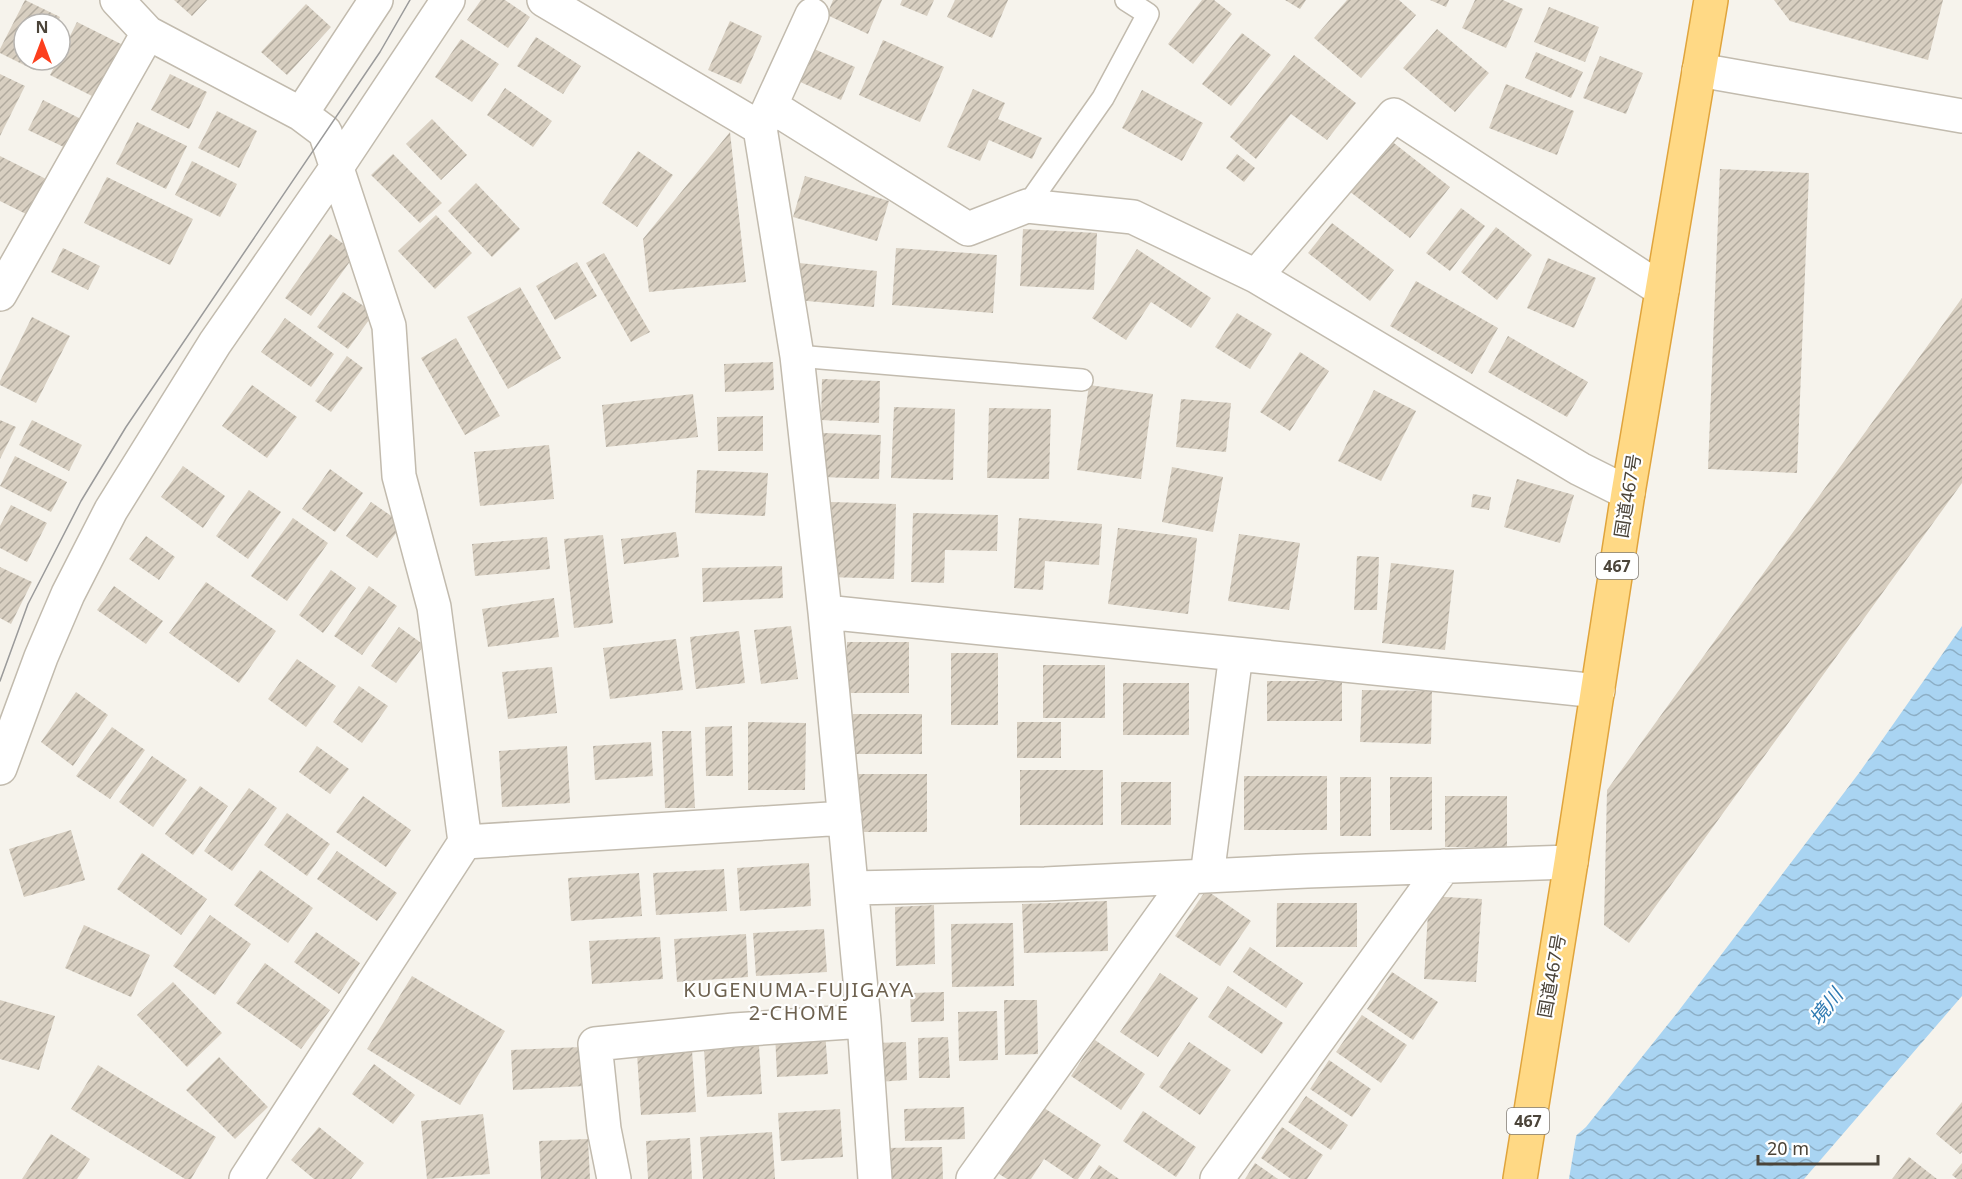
<svg xmlns="http://www.w3.org/2000/svg" width="1962" height="1179" font-family="'Noto Sans','Noto Sans JP',sans-serif">
<defs>
<pattern id="water-waves" width="16" height="10" patternUnits="userSpaceOnUse" patternTransform="scale(1.5)"><rect width="16" height="10" fill="#a9d4f2"/><path d="M0 5q4-4 8 0t8 0" fill="none" stroke="#8caec5"/></pattern>
<pattern id="building-hatch" width="6" height="6" patternUnits="userSpaceOnUse" patternTransform="scale(1.5)"><rect width="6" height="6" fill="#d8cfc1"/><path d="M-1 1l2-2M0 6l6-6M5 7l2-2" fill="none" stroke="#b1aa9e"/></pattern>
</defs>
<rect width="100%" height="100%" fill="#f6f3ec"/>
<path fill="url(#water-waves)" d="M1962,626v370l-158,183h-278l60,-52 91,-114 182,-240z"/>
<path fill="#f6f3ec" d="M1577,1131l-8,48h-46l1,-2z"/>
<path fill="url(#building-hatch)" d="M25,0l35,17 -3,7h-33v36h15l-5,10 -34,-17v-4z
M174,0h33l-15,16z
M481,0h24l25,17 -22,31 -41,-28z
M833,0h49l-14,34 -41,-19z
M902,0h32l-7,16 -27,-11z
M955,0h53l-16,38 -45,-21z
M1202,0h12l18,14 -39,50 -25,-20z
M1285,0h21l-6,9z
M1347,0h52l17,15 -55,63 -47,-40z
M1430,0h19l-3,7z
M1475,0h28l20,9 -17,39 -44,-20z
M1774,0h169l-15,60 -138,-39z
M306,4l25,23 -44,48 -26,-23z
M1549,7l50,20 -14,35 -51,-20z
M730,21l32,15 -21,48 -33,-14z
M77,22l52,26 -27,53 -52,-26 8,-15h2v-4z
M1437,29l52,44 -34,39 -52,-44z
M1242,33l29,22 -40,51 -29,-22z
M536,37l45,29 -18,28 -46,-28z
M461,39l38,25 -27,38 -37,-25z
M883,40l61,27 -24,55 -61,-27z
M812,48l43,19 -14,33 -43,-19z
M1536,52l47,20 -12,26 -46,-20z
M1294,55l62,48 -29,37 -36,-26 -35,45 -26,-22z
M1600,56l43,17 -17,41 -43,-16z
M0,74l25,12 -25,50z
M170,74l37,18 -18,37 -38,-19z
M1506,84l68,27 -17,44 -68,-27z
M505,88l47,33 -19,26 -46,-32z
M973,89l32,14 -7,16 44,19 -10,21 -43,-19 -9,21 -33,-14z
M1142,90l61,33 -21,38 -60,-33z
M43,100l40,20 -15,29 -40,-19z
M217,111l40,20 -18,37 -41,-20z
M432,119l35,36 -26,25 -35,-36z
M137,122l50,24 -21,43 -50,-25z
M730,132l16,150 -97,10 -6,-53z
M1390,140l60,47 -40,51 -61,-47z
M638,151l35,24 -36,52 -35,-24z
M393,154l49,49 -22,20 -49,-48z
M1237,154l18,14 -11,14 -18,-14z
M0,156l46,23 -18,36 -28,-14z
M192,161l45,23 -17,33 -45,-22z
M1720,169l89,4 -12,300 -89,-4z
M805,176l84,25 -12,40 -84,-24z
M107,177l86,42 -23,46 -86,-42z
M476,183l44,46 -28,28 -44,-46z
M1461,208l24,18 -35,45 -24,-18z
M436,215l36,38 -37,36 -37,-38z
M1332,223l62,47 -24,31 -62,-48z
M1496,227l36,28 -35,45 -36,-28z
M1023,229l74,4 -3,57 -74,-4z
M330,234l26,19 -45,63 -26,-18z
M63,248l37,18 -12,24 -37,-18z
M896,248l101,7 -4,58 -101,-8z
M1137,249l74,49 -20,30 -40,-26 -25,38 -34,-22z
M604,253l46,79 -19,10 -45,-79z
M1548,258l48,20 -22,50 -47,-20z
M577,262l20,34 -42,24 -19,-34z
M799,263l78,8 -3,36 -78,-7z
M1416,281l82,47 -26,46 -82,-48z
M520,287l41,71 -53,31 -41,-72z
M343,292l31,21 -26,36 -31,-22z
M1962,298v185l-333,460 -25,-18 3,-135z
M1237,313l35,21 -22,35 -35,-22z
M32,317l38,19 -34,67 -36,-18v-4z
M285,318l49,36 -23,33 -50,-35z
M1508,336l80,46 -21,35 -79,-45z
M456,338l44,78 -35,19 -44,-77z
M1300,352l29,19 -39,60 -30,-19z
M347,356l16,12 -32,44 -16,-11z
M773,362l1,28 -49,2 -1,-28z
M822,379l58,2 -1,42 -58,-3z
M252,385l45,32 -30,41 -45,-32z
M1089,385l64,9 -12,85 -64,-9z
M1374,390l42,21 -35,70 -43,-20z
M693,394l5,43 -92,10 -4,-42z
M1181,399l50,4 -5,49 -50,-5z
M894,407l61,2 -2,71 -62,-2z
M989,408l62,1 -2,70 -62,-1z
M763,416v35h-45l-1,-34z
M0,420l16,7 -16,32z
M32,420l50,25 -13,26 -50,-26z
M822,433l59,2 -2,44 -58,-2z
M549,445l5,54 -74,7 -6,-54z
M15,456l52,26 -16,30 -51,-26z
M183,466l42,30 -22,32 -42,-31z
M1172,467l51,10 -10,55 -51,-10z
M330,469l33,24 -28,39 -33,-23z
M697,470l71,3 -3,43 -70,-3z
M1517,479l57,16 -14,48 -56,-16z
M249,490l32,22 -33,47 -32,-23z
M1473,494l18,3 -2,13 -18,-3z
M371,502l32,22 -26,34 -31,-22z
M831,502l65,2 -2,75 -66,-2z
M11,505l36,18 -20,39 -27,-14v-22z
M913,513l85,2 -1,36 -52,-1 -1,33 -33,-1z
M293,518l35,25 -41,58 -36,-25z
M1019,518l83,6 -3,41 -54,-4 -2,29 -29,-2z
M1118,528l79,10 -9,76 -80,-10z
M676,532l3,25 -55,7 -3,-25z
M1239,534l61,9 -11,67 -61,-9z
M603,535l10,88 -39,5 -10,-89z
M146,536l29,21 -16,23 -30,-21z
M547,537l3,32 -75,7 -3,-32z
M1357,556l22,1 -2,53h-23z
M1391,563l63,7 -9,80 -63,-7z
M782,566l1,32 -80,4 -1,-34z
M0,567l32,15 -21,42 -11,-6z
M331,570l25,18 -33,45 -24,-18z
M206,582l70,49 -37,52 -70,-50z
M114,586l49,35 -17,23 -49,-34z
M369,586l28,20 -35,49 -28,-19z
M554,598l5,39 -71,10 -6,-38z
M791,626l7,53 -37,5 -7,-54z
M399,627l25,18 -28,38 -25,-17z
M739,631l6,52 -49,6 -6,-52z
M676,639l7,51 -73,9 -7,-51z
M847,642h62v51h-62z
M951,653h47v72h-47z
M297,659l39,27 -30,41 -38,-28z
M1043,665h62v53h-62z
M552,667l5,46 -49,6 -6,-47z
M1267,681h75v40h-75z
M1123,683h66v52h-66z
M359,686l29,20 -26,37 -29,-21z
M1362,690l70,1 -1,53 -71,-2z
M76,692l32,23 -35,51 -32,-24z
M853,714h69v40h-69z
M748,722l58,1 -1,67h-57z
M1017,722h44v36h-44z
M732,726l1,50h-27l-1,-49z
M112,727l33,23 -35,49 -34,-23z
M662,731h29l4,77h-30z
M651,742l2,34 -58,4 -2,-34z
M317,746l32,23 -19,25 -31,-22z
M567,746l3,57 -68,4 -3,-56z
M152,756l35,24 -34,47 -34,-25z
M1020,770h83v55h-83z
M858,774h69v58h-69z
M1244,776h83v54h-83z
M1340,777h31v59h-31z
M1390,777h42v53h-42z
M1121,782h50v43h-50z
M200,786l28,20 -35,49 -28,-21z
M249,788l28,20 -45,63 -28,-20z
M363,796l48,34 -25,37 -50,-35z
M1445,796h62v51h-62z
M287,813l43,31 -23,32 -43,-31z
M71,830l14,50 -61,17 -15,-48z
M337,851l60,42 -20,28 -60,-42z
M142,853l65,46 -26,36 -64,-46z
M809,863l2,43 -71,5 -3,-43z
M724,869l3,42 -71,4 -3,-42z
M260,870l53,38 -25,35 -54,-38z
M639,873l3,43 -71,5 -3,-43z
M1206,890l45,31 -31,45 -45,-30z
M1429,896l53,3 -6,83 -52,-3z
M1107,901l1,50 -84,2 -2,-49z
M1277,903h80v44h-81z
M934,905l1,59 -39,2 -1,-59z
M210,915l41,29 -36,51 -42,-29z
M1013,923l1,63 -62,1 -1,-63z
M84,925l66,30 -19,42 -66,-29z
M824,929l3,43 -71,4 -3,-43z
M316,932l44,31 -21,31 -45,-32z
M746,934l2,43 -71,5 -3,-43z
M660,937l3,42 -71,5 -3,-43z
M1250,947l53,36 -17,25 -53,-36z
M265,963l65,47 -29,39 -65,-46z
M1392,972l46,30 -25,38 -46,-31z
M1160,973l38,25 -40,59 -38,-25z
M412,976l93,55 -45,74 -93,-56z
M173,982l49,51 -35,34 -50,-52z
M1228,986l55,37 -21,31 -54,-37z
M944,992v29l-33,1 -1,-29z
M0,1000l55,16 -16,54 -39,-11z
M1004,1000h33l1,54 -33,1z
M997,1011l1,49 -39,1 -1,-49z
M1362,1015l45,30 -26,38 -45,-31z
M825,1030l3,44 -51,3 -2,-44z
M948,1037l2,41h-31l-1,-40z
M1095,1040l50,34 -24,36 -50,-34z
M906,1042l1,38 -30,2 -1,-39z
M1189,1042l42,28 -31,45 -41,-28z
M759,1046l3,48 -55,3 -3,-48z
M582,1047l2,39 -71,4 -2,-40z
M692,1050l4,62 -55,3 -4,-61z
M219,1057l49,50 -33,32 -49,-49z
M1329,1060l42,29 -19,28 -42,-28z
M374,1064l41,31 -22,29 -41,-30z
M98,1065l118,72 -25,42h-6l-114,-70z
M1306,1096l42,29 -17,25 -43,-28z
M1962,1102v50l-2,2 -24,-20z
M1041,1106l60,39 -23,34h-4l-30,-20 -13,20h-24l-11,-7z
M964,1107l1,32 -60,2 -1,-32z
M840,1109l3,48 -62,4 -3,-48z
M1143,1111l53,36 -20,30 -53,-36z
M483,1114l7,60 -63,5 -6,-58z
M319,1127l45,36 -13,16h-37l-23,-19z
M1282,1127l41,28 -16,24h-16l-30,-21z
M772,1132l3,47h-72l-3,-42z
M51,1134l39,25 -13,20h-55z
M690,1138l2,41h-44l-2,-38z
M588,1139l2,40h-49l-2,-38z
M942,1147l1,32h-57l-1,-31z
M1909,1157l28,22h-45z
M1255,1163l23,16h-33z
M1962,1163v16h-5l-5,-4z
M1099,1165l20,14h-29z"/>
<g fill="none" stroke-linecap="round" stroke-linejoin="round">
<g stroke="#c2bbae" stroke-width="24">
<path id="service" d="M1027,206l76,-108 45,-84 -22,-14
M797,356l285,24"/>
</g>
<g stroke="#c2bbae" stroke-width="36">
<path id="minor" d="M117,0l31,33 153,81 24,18 64,194 10,150 35,131 31,235 -219,337
M544,0l216,128 37,228 28,256 39,409 11,158
M771,106l197,123 59,-23 106,11 123,59 324,193 48,24
M301,114l75,-114
M762,124l50,-109
M1256,276l138,-161 268,175
M0,294l148,-261
M825,612l773,79
M0,768l41,-111 27,-63 43,-84 104,-167 122,-176 111,-167
M465,842l380,-24
M1207,876l29,-222
M852,888l193,-4 262,-13 264,-9
M614,1179l-10,-50 -9,-85 139,-14 130,-9
M973,1179l217,-302
M1217,1179l227,-313"/>
</g>
<g stroke="#c2bbae" stroke-width="36">
<path id="tertiary" d="M1699,70l263,46"/>
</g>
<g stroke="#e0a43c" stroke-width="36">
<path id="trunk" d="M1520,1179l51,-317 57,-369 83,-493"/>
</g>
<use href="#service" stroke="#fff" stroke-width="21"/>
<use href="#minor" stroke="#fff" stroke-width="33"/>
<use href="#tertiary" stroke="#fff" stroke-width="33"/>
<use href="#trunk" stroke="#ffd985" stroke-width="33"/>
<path stroke="#9a9a9a" stroke-width="1.5" d="M0,681l28,-77 53,-103 45,-74 254,-375 30,-52"/>
</g>
<g text-anchor="middle" stroke-width="4.5" stroke-linejoin="round" paint-order="stroke">
<g fill="#fff" stroke="#817c74" stroke-width="1.5">
<rect x="1596" y="553" width="42" height="26" rx="4.5"/>
<rect x="1507" y="1108" width="42" height="26" rx="4.5"/>
</g>
<g font-size="16" font-weight="bold" fill="#4b4439">
<text x="1617" y="572">467</text>
<text x="1528" y="1127">467</text>
</g>
<g font-size="18" fill="#4b4439" stroke="#fff">
<text transform="translate(1628 496) rotate(-81)" y="6">国道467号</text>
<text transform="translate(1552 976) rotate(-80)" y="6">国道467号</text>
</g>
<g font-size="20" letter-spacing="1.5" fill="#6e6250" stroke="#fff">
<text x="799" y="997">KUGENUMA-FUJIGAYA<tspan x="799" dy="23">2-CHOME</tspan></text>
</g>
<g font-size="20" font-style="italic" fill="#2e7ab2" stroke="#fff">
<text transform="translate(1826 1007) rotate(-52)" y="7">境川</text>
</g>
</g>
<g transform="translate(42 42)"><circle r="28" fill="#ffffff" stroke="#b7b4b0" stroke-width="1.5"/>
<path d="M0-4.5L10 22L0 15L-10 22Z" fill="#fc3f1d"/>
<text y="-9" font-size="16" font-weight="bold" text-anchor="middle" fill="#4b4439">N</text>
</g>
<path d="M1758 1155v9h120v-9" fill="none" stroke="#4b4439" stroke-width="3"/>
<text x="1767" y="1155" font-size="18" fill="#4b4439" stroke="#ffffff" stroke-width="4.5" paint-order="stroke">20 m</text>
</svg>
